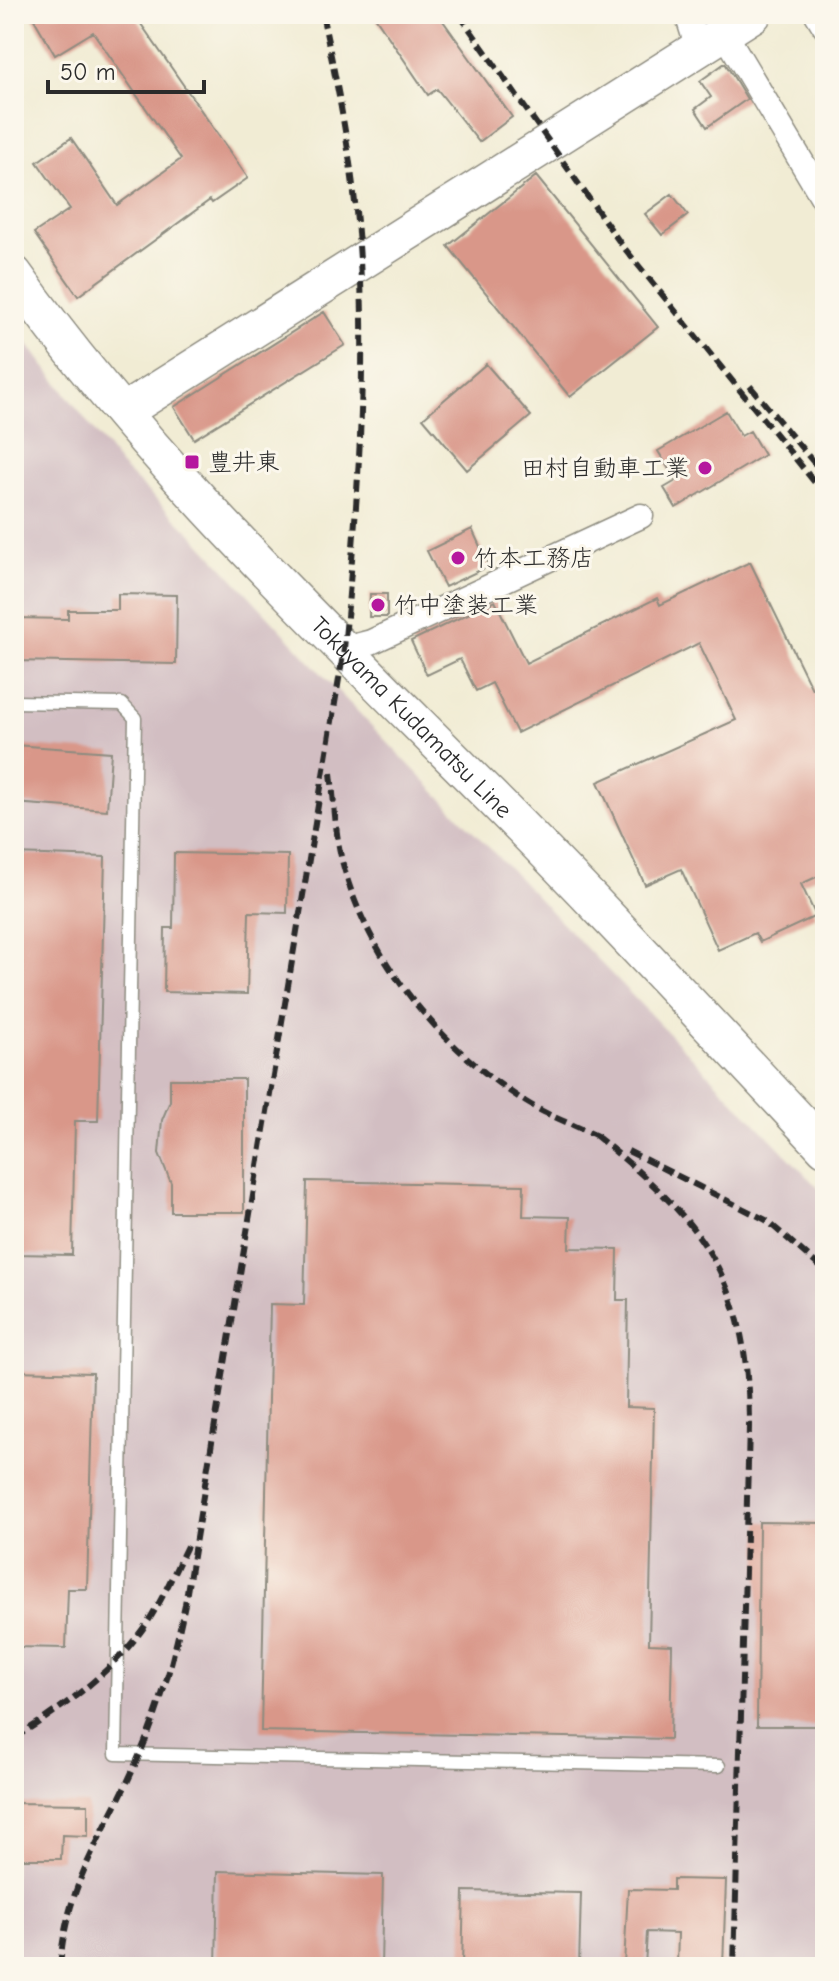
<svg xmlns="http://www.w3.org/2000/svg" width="839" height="1981" font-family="'Comic Neue','Klee One',sans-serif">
<rect width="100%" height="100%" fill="#fbf7ec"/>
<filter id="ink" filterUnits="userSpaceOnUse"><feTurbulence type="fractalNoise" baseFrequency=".0125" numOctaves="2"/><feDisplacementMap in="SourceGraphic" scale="16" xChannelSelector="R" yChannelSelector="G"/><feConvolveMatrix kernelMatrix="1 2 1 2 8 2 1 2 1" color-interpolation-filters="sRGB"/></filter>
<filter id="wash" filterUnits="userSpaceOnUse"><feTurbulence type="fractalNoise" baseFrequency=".006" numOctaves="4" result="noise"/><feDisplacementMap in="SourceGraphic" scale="32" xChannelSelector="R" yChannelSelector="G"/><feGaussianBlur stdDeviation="1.8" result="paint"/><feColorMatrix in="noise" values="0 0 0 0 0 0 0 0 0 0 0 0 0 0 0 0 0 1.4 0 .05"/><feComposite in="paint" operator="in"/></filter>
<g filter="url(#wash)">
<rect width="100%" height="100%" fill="#f1ecd4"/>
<path fill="#d2bec2" d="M14,326l107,140 74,71 137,148 493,510v772h-811z"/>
<g id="blocks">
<path fill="#d99789" d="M31,14h103l114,164 -36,25 -2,-3 -132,96 -44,-63 36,-24 -33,-47 34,-24 46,67 64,-46 -88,-127 -38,23z
M373,14h65l74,103 -33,25 -42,-53 -9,6z
M725,63l22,36 -40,28 -12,-18 16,-12 -11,-16z
M536,176l122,151 -88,70 -122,-151z
M672,194l16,21 -26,20 -17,-21z
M324,312l21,33 -151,94 -20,-32z
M486,364l45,52 -64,54 -44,-52z
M726,411l15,25 9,-5 14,24 -88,53 -12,-20 12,-7 -18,-30z
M472,529l17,37 -44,21 -18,-36z
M750,562l62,127 13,-6v190l-24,11 15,32 -56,26 -5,-9 -37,17 -37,-81 -36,16 -47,-103 138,-62 -37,-77 -182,90 -25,-50 -16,8 -16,-32 -33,16 -16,-34 84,-40 31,62 131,-65 3,7z
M118,594l59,1 -1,69 -162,-3v-43l54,1v-9h50z
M370,594h17v23h-18z
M14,745l97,7 -4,58 -93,-7z
M174,853l114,2 -1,58 -38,-1 -2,82 -83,-2 1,-64h8z
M14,854l91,3 -7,264h-23l-3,134 -58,-1z
M170,1079h74v133h-73v-29l-12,-30 3,-33 8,-19z
M307,1181l217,4 -1,31 47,1 -1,31 49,1 -1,51h11l-2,107 28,1 -5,236 23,1 -2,94 -409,-8 9,-427 34,1z
M14,1371l79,2 -6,216h-19l-2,59 -52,-1z
M759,1522l66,1v203h-68z
M14,1803l74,1v32l-26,-1 -1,24h-47z
M218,1871l165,4 -2,92h-165z
M673,1879l53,1 -3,87h-46l1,-34 -31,-1 -2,34 -21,-1 4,-76 45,1z
M464,1891l117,2 -2,74h-117z"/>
</g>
</g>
<g filter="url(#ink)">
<use href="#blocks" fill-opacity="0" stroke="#8e8c80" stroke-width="2"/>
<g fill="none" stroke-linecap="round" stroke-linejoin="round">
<g stroke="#8e8c80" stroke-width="15">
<path id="lane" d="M14,702l108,2 13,14 -19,1036 603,12"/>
</g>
<g stroke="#8e8c80" stroke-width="27">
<path id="street" d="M687,14l11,35
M817,14l8,13
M724,32l101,169
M344,649l27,-7 270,-126"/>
</g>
<g stroke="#8e8c80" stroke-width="39">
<g id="secondary">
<path id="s1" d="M14,274c130,183 306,351 464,510 119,118 232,242 347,364"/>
<path d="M123,412l630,-398"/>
</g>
</g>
<use href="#lane" stroke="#fff" stroke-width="12"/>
<use href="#street" stroke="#fff" stroke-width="24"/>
<use href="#secondary" stroke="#fff" stroke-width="36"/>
<path stroke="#2b2b2b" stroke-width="6" stroke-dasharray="12 6" stroke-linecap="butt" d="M459,14l162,230 204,251
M750,386l75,90
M331,773c3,26 4,54 9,79 23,104 102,199 191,253 22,13 49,22 72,34
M595,1135c111,89 154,146 154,292l-15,540
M628,1151l138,69 59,51
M14,1738c51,-31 107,-72 138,-123 14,-23 25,-49 37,-73
M60,1967c7,-89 46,-133 79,-211 22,-50 35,-99 46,-152l159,-955c12,-128 23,-260 16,-389 -5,-83 -20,-165 -38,-246"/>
</g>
</g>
<g fill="#b5179e" stroke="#fbf7ec" stroke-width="3">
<rect x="184" y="454" width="16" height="16" rx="4"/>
<circle cx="705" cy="468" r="8"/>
<circle cx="458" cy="558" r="8"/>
<circle cx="378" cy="605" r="8"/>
</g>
<g text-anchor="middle" stroke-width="6" stroke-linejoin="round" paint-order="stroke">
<g font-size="24" fill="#2b2b2b" stroke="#fbf7ec" text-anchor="start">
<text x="208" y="470">豊井東</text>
<text x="689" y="476" text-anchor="end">田村自動車工業</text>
<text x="474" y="566">竹本工務店</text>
<text x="394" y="613">竹中塗装工業</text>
</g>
<g font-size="24" fill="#2b2b2b" stroke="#fbf7ec">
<text dy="8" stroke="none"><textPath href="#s1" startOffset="596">Tokuyama Kudamatsu Line</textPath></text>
</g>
</g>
<rect width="839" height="1981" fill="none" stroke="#fbf7ec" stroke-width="48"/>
<path d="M48 80v12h156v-12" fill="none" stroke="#2b2b2b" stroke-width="4"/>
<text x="60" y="80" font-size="24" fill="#2b2b2b" stroke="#fbf7ec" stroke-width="6" paint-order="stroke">50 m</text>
</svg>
